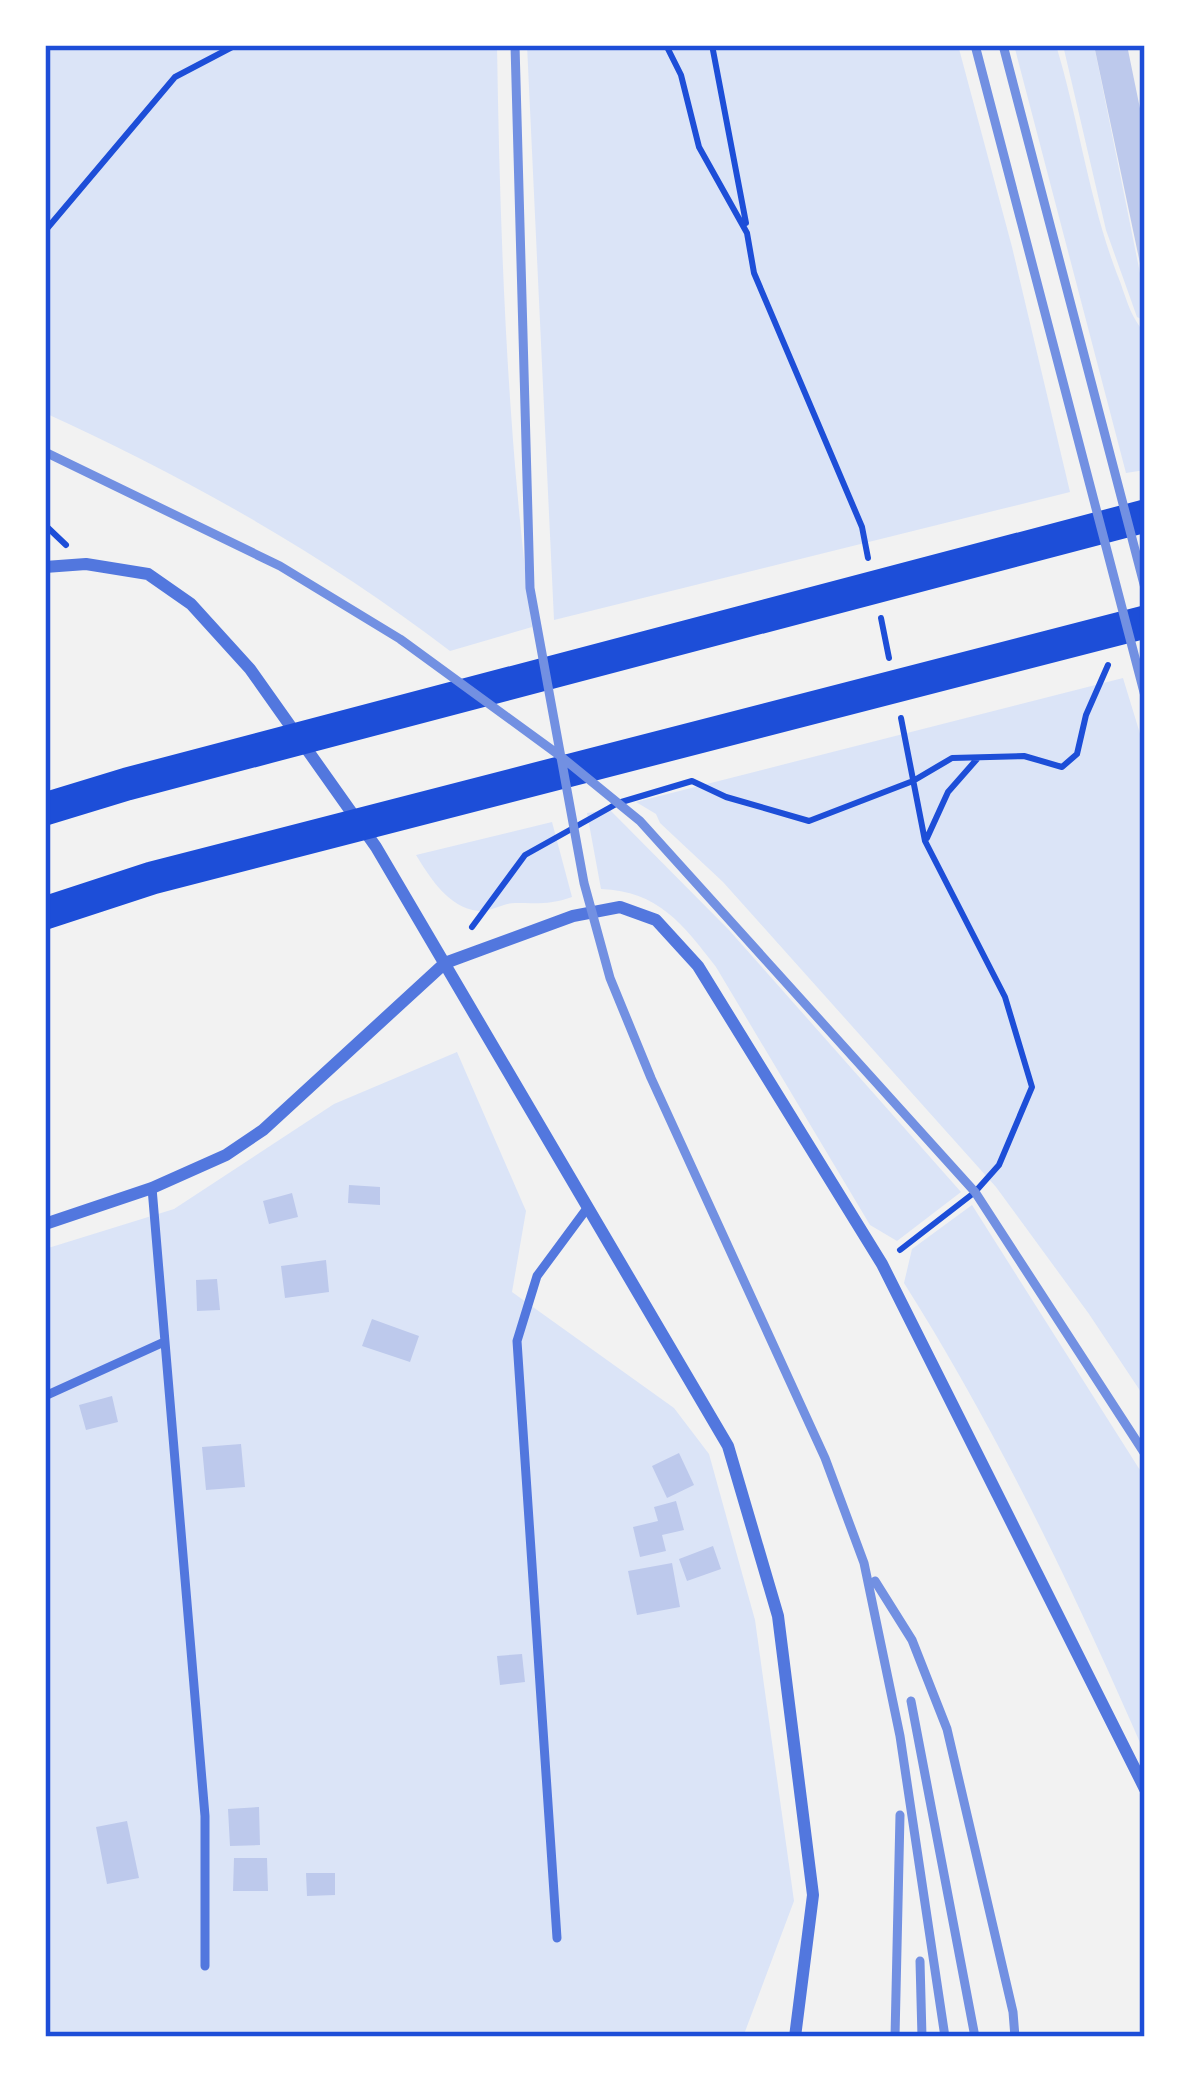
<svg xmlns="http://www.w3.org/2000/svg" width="1190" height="2082" font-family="Ubuntu,sans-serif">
<rect width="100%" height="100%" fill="#f2f2f2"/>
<path fill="#dbe4f7" d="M45,45h452c3,194 10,389 35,582l-82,24c-125,-96 -261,-172 -405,-238z
M527,45h431l54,202 58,245 -516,128z
M1014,45h42c23,76 33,155 61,229 9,22 12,41 28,59v137l-19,3z
M1063,45h31l51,253v23l-8,-4 -31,-87z
M1123,678l22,72v648l-56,-84 -93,-127 -273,-305 -63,-59 -4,-9 -20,-12z
M610,810l119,120 232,262 -64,49 -27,-16 -154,-258c-33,-43 -58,-76 -115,-78l-14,-76z
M552,822l20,75c-22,8 -35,6 -57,6 -12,0 -25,9 -37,8 -30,-4 -47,-32 -62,-56z
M457,1052l69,159 -14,81 162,116 35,46 46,166 39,281 -51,136h-698v-788l129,-40 160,-105z
M972,1205l173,273v276c-70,-161 -147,-322 -241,-471l8,-34z"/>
<path fill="#bdc9ec" d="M1094,45h33l18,88v154z
M349,1185l31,2v18l-32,-2z
M292,1193l6,24 -29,7 -6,-23z
M326,1260l3,32 -44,6 -4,-32z
M217,1279l3,31 -23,1 -1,-31z
M372,1319l47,17 -9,26 -48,-16z
M112,1396l6,26 -32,8 -7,-25z
M241,1444l4,43 -39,3 -4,-43z
M679,1453l15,32 -27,13 -15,-32z
M676,1501l8,29 -22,5 4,16 -26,6 -7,-30 25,-6 -4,-14z
M713,1546l8,23 -34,12 -8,-22z
M672,1563l8,44 -43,8 -9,-44z
M522,1654l3,28 -25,3 -3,-29z
M259,1807l1,38 -30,1 -2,-37z
M127,1821l12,57 -32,6 -11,-57z
M234,1858h33l1,33h-35z
M306,1873h29v22l-28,1z"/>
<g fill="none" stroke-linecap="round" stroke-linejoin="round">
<path stroke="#1d4ed8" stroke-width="6" d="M666,45l15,30 18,72 48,86 7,40 108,254 6,31
M712,45l34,178
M45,231l130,-154 61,-32
M45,525l21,20
M881,618l8,40
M927,838l21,-46 29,-33
M472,927l53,-72 93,-52 74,-22 34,16 83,24 104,-40 39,-23 72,-2 38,11 15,-13 9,-39 22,-50
M900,1250l75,-58 24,-27 33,-78 -27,-90 -80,-156 -24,-123"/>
<path stroke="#5277de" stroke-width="9" d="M152,1188l53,628v150
M45,1396l119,-54
M557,1938l-40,-597 20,-65 51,-69"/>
<path stroke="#5277de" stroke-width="12" d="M45,567l41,-3 62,10 43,30 59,65 126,178 352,599 50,170 35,279 -18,142
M45,1224l107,-36 74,-33 37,-25 182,-167 128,-47 47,-9 36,13 42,46 184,298 263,525"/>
<path stroke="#1d4ed8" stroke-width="33" d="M45,809l82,-25 1018,-268
M45,913l107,-35 993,-256"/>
<path stroke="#7290e2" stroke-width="9" d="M515,45l15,543 54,295 26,95 41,100 174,380 39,105 36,173 45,301
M975,45l170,651
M1003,45l142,543
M45,452l235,114 120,73 159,116 81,66 335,371 170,262
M875,1581l37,59 35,89 66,283 2,25
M911,1701l64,336
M920,1961l2,76
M895,2037l5,-222"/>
</g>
<rect width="1190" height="2082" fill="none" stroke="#ffffff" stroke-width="96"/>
<rect x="48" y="48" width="1094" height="1986" fill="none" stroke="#1d4ed8" stroke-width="4.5"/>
</svg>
